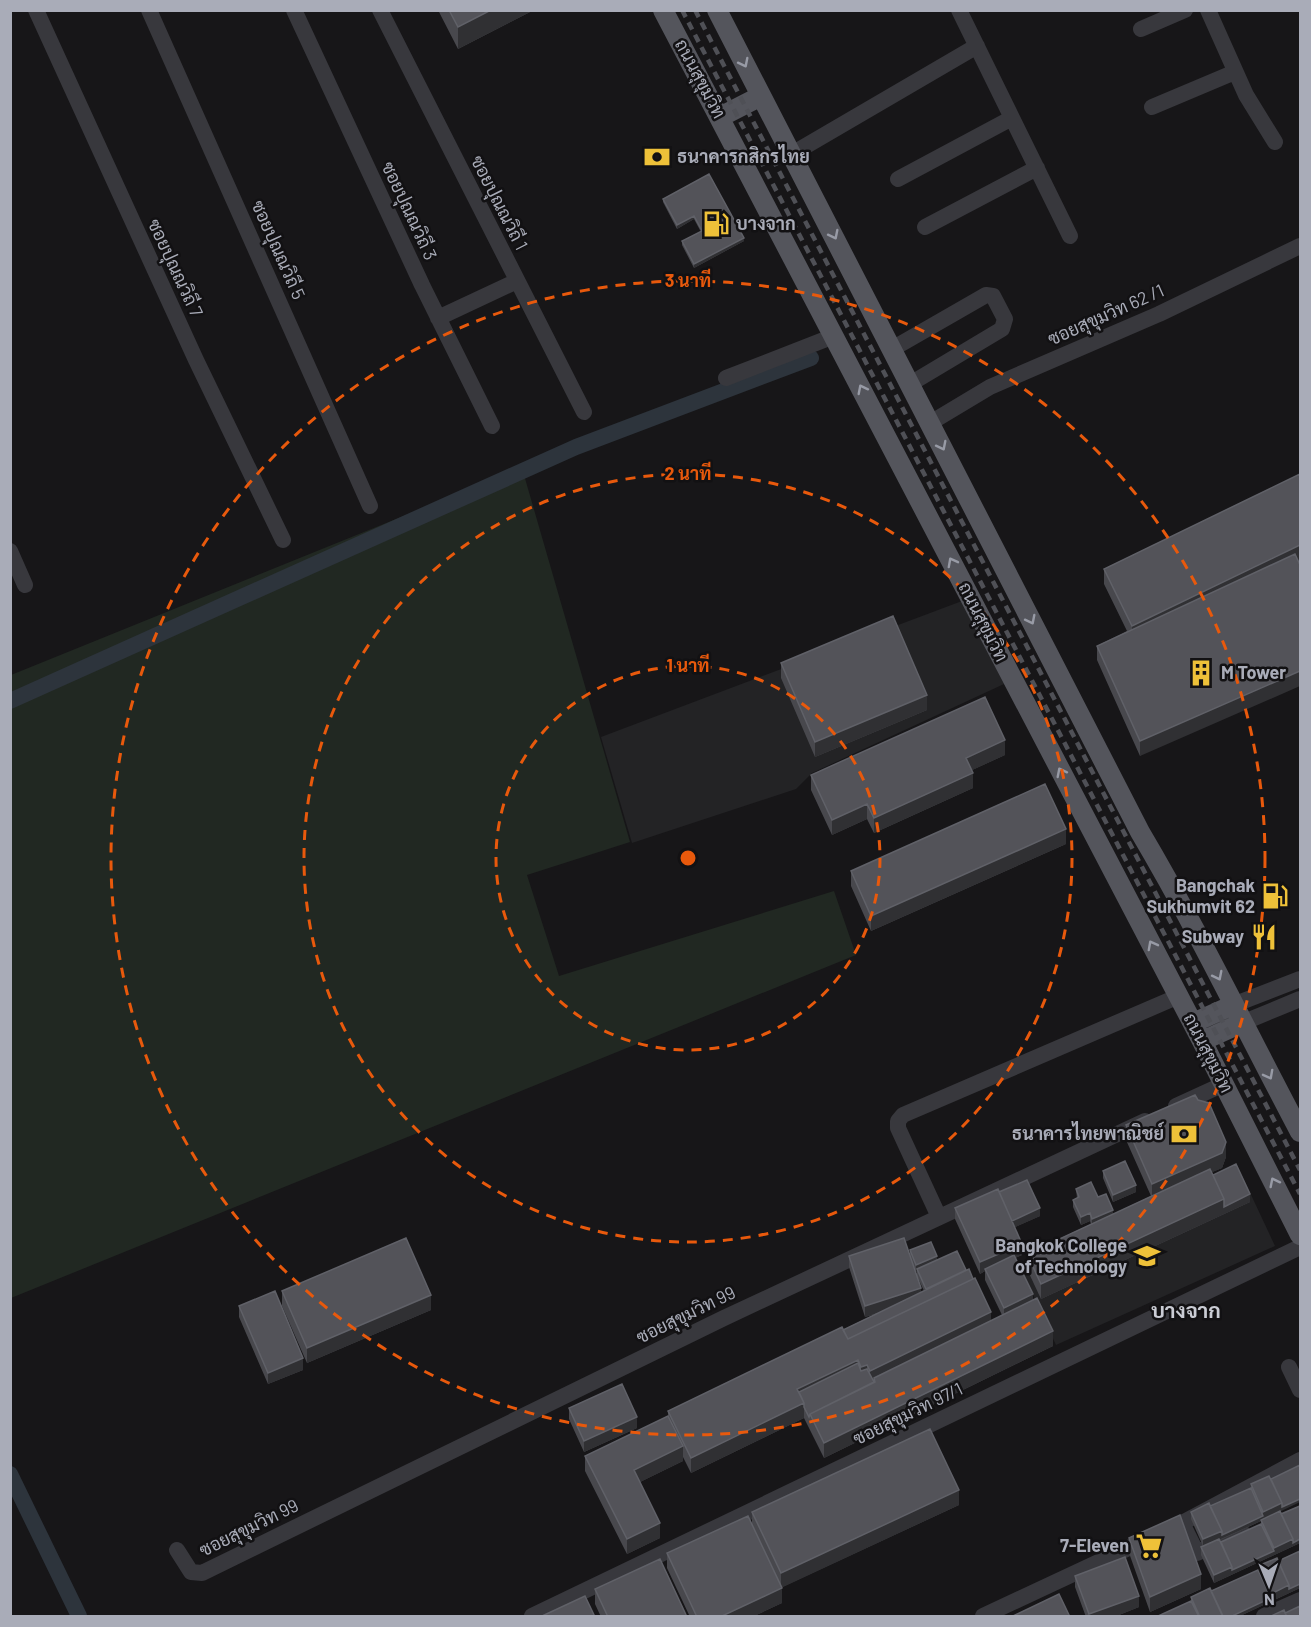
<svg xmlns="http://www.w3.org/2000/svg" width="1311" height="1627" font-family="Barlow,Sarabun,sans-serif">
<rect width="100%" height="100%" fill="#171618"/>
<path fill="#232325" d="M962,601l42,83 -192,89 -16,16 -164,54 -31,-106z
M1238,1167l37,79 -219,99 -36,-79z"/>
<path fill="#212822" d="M522,468l108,374 -103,33 32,101 275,-85 22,64 -845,343v-623z"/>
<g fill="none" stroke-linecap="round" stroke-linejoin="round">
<path stroke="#2d343c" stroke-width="16" d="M10,701l566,-254 235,-89
M10,1474l69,142"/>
<path stroke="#38383d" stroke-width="16" d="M36,10l160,350 87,180
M149,10l221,496
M294,10l128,275 70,141
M380,10l204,402
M959,10l111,226
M1208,10l38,85 29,47
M1141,29l44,-19
M1152,107l83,-35
M792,154l185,-108
M898,179l114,-61
M925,227l112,-59
M438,318l79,-37
M892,349l94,-54 7,1 12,23 -3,10 -92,55
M726,378l108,-42
M930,423l60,-36 169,-73 141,-68
M10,551l15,34
M1233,1005l67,-26
M1242,1023l58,-24
M1176,1106l48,-22
M939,1217l-41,-89v-7l5,-6 276,-119
M1289,1367l11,23
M1182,1523l15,30 45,-21
M177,1550l14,22 11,1 522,-255 421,-197
M532,1616l768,-369
M983,1616l199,-93 118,-63
M1264,1616l36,-16"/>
<path stroke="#54555c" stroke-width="20" d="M663,10l539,1031 98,194
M717,10l423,822c58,98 107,200 160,300
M720,117l41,-21
M1193,1023l40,-18
M1202,1041l40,-18"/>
<path stroke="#4f5056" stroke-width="4.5" stroke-dasharray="8 6" stroke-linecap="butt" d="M682,10l618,1184
M695,10l605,1160"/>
</g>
<path fill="#48484d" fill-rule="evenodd" d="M438,10h96l-76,39z
M663,199l81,42 -50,27 -12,-23v-4l19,-9 -7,-13 -17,10 -14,-27z
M1300,461v99l-2,1 -158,195 -43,-96v-14l30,-15 -23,-47v-15l195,-94v-13z
M781,663l146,47 -112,47 -34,-79z
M1005,755l-33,15 1,18 -99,45 -7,-14 -35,16 -21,-45v-15z
M1066,844l-195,87 -20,-45v-15z
M1126,1125l100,32 -4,11 -10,4 1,3 37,27 -209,97 -14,-30v-15l64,-30 -1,-3 -9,4 -8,-18v-7l4,-2 -1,-9 22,8 15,17 38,-18 -25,-56z
M1103,1171l33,21 -23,10 -10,-24z
M999,1192l41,24 -25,11 7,28 -7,3 38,88 -229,112 -20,-40 -113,55 -8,-16v4l-43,21 20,56 -33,16 -42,-83v-15l83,-40v-5l208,-97 -11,3 -16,-50v-11h61v-6l27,10 54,61 11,-6 -17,-35v-9l-5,3 -25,-55v-11zM913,1264l3,8h1v4l7,15 -3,1z
M282,1291l149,19 -124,53 -25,-57z
M239,1306l64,64 -35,14 -29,-67z
M569,1408l68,20 -53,24 -15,-33z
M1251,1484l29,28 20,31 -86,40 -13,-28v-8l2,-1 -12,-27v-7l19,-6 41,-18zM1261,1521v3l-40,18 -1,-2z
M959,1505l-177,82v16l-30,14h-62l-23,-49v-15l85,-29v-12z
M1129,1538l72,51 -51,23 -21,-59z
M1300,1551v37l-62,29h-82l35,-16v-4l20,-6 47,-21v-4l20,-5z
M1075,1576l64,31 -25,10h-28l-11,-30z
M595,1589l92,28h-86l-6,-13z"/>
<path fill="#303033" d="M491,10h43l-76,39v-22z
M694,216v3l-17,10v-4z
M744,238v3l-50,27v-4z
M1300,545v15l-168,81v-15z
M1300,671v15l-160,70v-15z
M927,695v15l-112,47v-15z
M1005,740v15l-39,18v-15z
M973,773v15l-99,45v-15z
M867,804v15l-35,16v-15z
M1066,829v15l-195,87v-15z
M1226,1142v15l-4,11 -70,30v-14z
M1136,1185v7l-23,10v-7z
M1250,1194v8l-209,97v-15l183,-85z
M1040,1208v8l-29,13v-8z
M1113,1210v7l-21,9v-7z
M1090,1213v8l-9,4v-8z
M1022,1244v11l-36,16 -1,-2v2l-5,3v-12z
M937,1256v8l-20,5v3h-1v-7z
M921,1288v11l-56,18v-11z
M1033,1294v11l-29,14v-11z
M431,1295v15l-124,53v-15z
M991,1312v15l-116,55 -1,-4v6l-4,2v-15z
M1053,1331v15l-229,112v-15z
M303,1358v12l-35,14v-11z
M858,1360v14l-56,28 -5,-13z
M867,1365v15l-6,2v-15z
M804,1403v15l-113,55v-15z
M637,1417v11l-53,24v-11z
M683,1446v15l-49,24v-15z
M959,1490v15l-178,83v-15z
M1300,1499v3l-37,18v-8l19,-9z
M1263,1516v4l-60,27v-8l19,-8z
M660,1523v15l-33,16v-15z
M1293,1539h7v4l-86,40v-8l18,-8 42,-16v-3z
M1201,1574v15l-51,23v-15z
M1300,1584v4l-62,29h-8l41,-19v-4l18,-9z
M782,1588v15l-30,14h-32z
M1139,1596v11l-25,10h-25v-3z"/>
<path fill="#535359" stroke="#606168" stroke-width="1.5" d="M449,10h42l-33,17z
M709,174l35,64 -50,26 -12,-23 20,-10 -8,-15 -17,9 -14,-26z
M1300,474v71l-168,81 -28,-57z
M1295,554l5,11v106l-160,70 -43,-95z
M893,616l34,79 -112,47 -34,-79z
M985,697l20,43 -39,18 7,15 -99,45 -7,-14 -35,16 -21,-45z
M1045,784l21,45 -195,87 -20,-45z
M1195,1095l3,5 11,3 17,39 -4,11 -70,31 -26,-59z
M1125,1161l11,24 -23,10 -10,-24z
M1236,1164l14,30 -26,13v-8l-11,-24z
M1210,1169l14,30 -183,85 -14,-30z
M1027,1180l13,28 -28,13 -13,-29z
M1091,1182l7,15 8,-3 7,16 -21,9 -2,-6 -9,4 -8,-17 6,-3 -3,-8z
M998,1189l24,55 -42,18 -25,-54z
M406,1238l25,57 -124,53 -25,-57z
M904,1238l17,50 -56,18 -16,-50z
M931,1242l6,14 -21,9 -6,-15z
M957,1251l9,19 -40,19 -9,-20z
M1014,1255l19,39 -29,14 -19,-39z
M969,1269l4,10 -125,60 -5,-9z
M975,1278l16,34 -121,59 -3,-6 -6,2 -3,-7 -61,29 7,14 -113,55 -23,-47 174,-84 6,12z
M275,1291l28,67 -35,15 -29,-67z
M1037,1298l16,33 -229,112 -14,-29 65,-32 -1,-4z
M858,1363l3,8 6,-2 7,13 -64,32 -1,3 -5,-10v-4l-5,-11z
M622,1384l15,33 -53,24 -15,-33z
M668,1416l15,30 -49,24 26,53 -33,16 -42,-83z
M930,1429l29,61 -178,83 -29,-61z
M1300,1465v34l-18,8v-4l-11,-24z
M1269,1476l13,27 -19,9 -12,-28z
M1251,1488l12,28 -41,19v-4l-12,-25z
M1209,1503l13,28 -19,8 -12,-27z
M1300,1506v33l-7,4v-4l-12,-25z
M1280,1511l13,28 -19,9 -13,-28z
M1180,1515l21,59 -51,23 -21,-59z
M748,1516l34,72 -62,29h-23l-30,-64z
M1261,1524l13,27 -42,19v-3l-11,-25z
M1219,1539l13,28 -18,8 -13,-28z
M1300,1551v33l-11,5v-4l-11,-24z
M1125,1557l14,39 -50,18 -14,-38z
M1277,1558l12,27 -18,9 -13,-28z
M660,1559l27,58h-79l-13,-28z
M1258,1570l13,28 -41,19h-7l-12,-26z
M1210,1588l13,28 -2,1h-21l-9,-20z
M1059,1594l11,23h-59z
M585,1596l10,21h-55z
M1191,1601l8,16h-43z
M1300,1606v11h-13l-2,-4z
M1284,1610l3,7h-18z"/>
<defs><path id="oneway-chevron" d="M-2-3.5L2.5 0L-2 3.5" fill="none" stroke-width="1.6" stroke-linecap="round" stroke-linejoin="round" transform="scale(1.5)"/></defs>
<g stroke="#989ba6">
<use href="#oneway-chevron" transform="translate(744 63) rotate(63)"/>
<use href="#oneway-chevron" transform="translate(834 235) rotate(63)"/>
<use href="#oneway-chevron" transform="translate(862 389) rotate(-117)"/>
<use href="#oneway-chevron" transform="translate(942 446) rotate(63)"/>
<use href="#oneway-chevron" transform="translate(952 562) rotate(-118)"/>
<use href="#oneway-chevron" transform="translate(1031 620) rotate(63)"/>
<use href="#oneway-chevron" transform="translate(1061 772) rotate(-117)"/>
<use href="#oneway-chevron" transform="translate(1152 945) rotate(-118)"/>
<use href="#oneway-chevron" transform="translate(1218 976) rotate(63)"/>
<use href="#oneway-chevron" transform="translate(1269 1075) rotate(62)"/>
<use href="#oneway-chevron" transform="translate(1274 1182) rotate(-117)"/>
</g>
<g fill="none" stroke="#e8590c" stroke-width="3" stroke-dasharray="10 8">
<circle cx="688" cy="858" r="192"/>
<circle cx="688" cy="858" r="384"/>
<circle cx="688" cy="858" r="577"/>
</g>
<defs>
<g id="bank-bare" transform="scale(2.07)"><path d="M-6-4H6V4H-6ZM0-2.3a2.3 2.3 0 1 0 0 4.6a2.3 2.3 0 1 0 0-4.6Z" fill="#eec139" stroke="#121113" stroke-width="2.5" paint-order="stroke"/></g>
<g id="fuel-bare" transform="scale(2.07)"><path d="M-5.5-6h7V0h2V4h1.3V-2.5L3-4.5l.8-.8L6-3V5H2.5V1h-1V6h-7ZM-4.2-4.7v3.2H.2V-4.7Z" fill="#eec139" stroke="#121113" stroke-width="2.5" paint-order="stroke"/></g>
<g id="building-bare" transform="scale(2.07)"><path d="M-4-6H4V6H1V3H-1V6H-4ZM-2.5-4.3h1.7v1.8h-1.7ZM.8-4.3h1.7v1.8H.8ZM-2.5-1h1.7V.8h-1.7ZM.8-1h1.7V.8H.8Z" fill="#eec139" stroke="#121113" stroke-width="2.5" paint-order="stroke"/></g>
<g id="restaurant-bare" transform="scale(2.07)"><path d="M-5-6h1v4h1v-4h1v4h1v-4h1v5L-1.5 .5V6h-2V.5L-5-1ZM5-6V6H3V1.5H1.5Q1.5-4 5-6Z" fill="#eec139" stroke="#121113" stroke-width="2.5" paint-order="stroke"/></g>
<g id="university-bare" transform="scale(2.07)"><path d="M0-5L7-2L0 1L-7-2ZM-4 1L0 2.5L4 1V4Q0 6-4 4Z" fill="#eec139" stroke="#121113" stroke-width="2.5" paint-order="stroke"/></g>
<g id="supermarket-bare" transform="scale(2.07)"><path d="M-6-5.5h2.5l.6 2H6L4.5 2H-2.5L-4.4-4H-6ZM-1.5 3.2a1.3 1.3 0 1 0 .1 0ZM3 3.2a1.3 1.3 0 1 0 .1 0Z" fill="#eec139" stroke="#121113" stroke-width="2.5" paint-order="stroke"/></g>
</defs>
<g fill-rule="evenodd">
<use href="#bank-bare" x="657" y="157"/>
<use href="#fuel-bare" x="716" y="224"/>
<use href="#building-bare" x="1201" y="673"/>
<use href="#fuel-bare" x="1275" y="896"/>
<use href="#restaurant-bare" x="1264" y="937"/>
<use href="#bank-bare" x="1184" y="1134"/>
<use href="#university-bare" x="1147" y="1256"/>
<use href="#supermarket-bare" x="1149" y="1546"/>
</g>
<g text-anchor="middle" stroke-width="5" stroke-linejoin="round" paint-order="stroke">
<g font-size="18" fill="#a9acb8" stroke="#121113">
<text transform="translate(700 79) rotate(62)" y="6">ถนนสุขุมวิท</text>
<text transform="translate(499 203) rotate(63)" y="6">ซอยปุณณวิถี 1</text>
<text transform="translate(409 211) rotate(65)" y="6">ซอยปุณณวิถี 3</text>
<text transform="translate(278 250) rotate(66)" y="6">ซอยปุณณวิถี 5</text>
<text transform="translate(175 268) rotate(65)" y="6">ซอยปุณณวิถี 7</text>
<text transform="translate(1106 315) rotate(-24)" y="6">ซอยสุขุมวิท 62 /1</text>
<text transform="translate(983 622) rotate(63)" y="6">ถนนสุขุมวิท</text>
<text transform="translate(1208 1053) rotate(63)" y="6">ถนนสุขุมวิท</text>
<text transform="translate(686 1315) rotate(-26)" y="6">ซอยสุขุมวิท 99</text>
<text transform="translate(908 1414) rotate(-26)" y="6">ซอยสุขุมวิท 97/1</text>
<text transform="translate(249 1528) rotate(-26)" y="6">ซอยสุขุมวิท 99</text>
</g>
<g font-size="18" font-weight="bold" fill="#a9acb8" stroke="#121113" text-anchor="end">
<text x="677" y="163" text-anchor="start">ธนาคารกสิกรไทย</text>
<text x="736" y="230" text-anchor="start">บางจาก</text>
<text x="1221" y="679" text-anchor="start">M Tower</text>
<text x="1255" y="892">Bangchak<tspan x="1255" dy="21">Sukhumvit 62</tspan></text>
<text x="1244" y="943">Subway</text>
<text x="1164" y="1140">ธนาคารไทยพาณิชย์</text>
<text x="1127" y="1252">Bangkok College<tspan x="1127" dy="21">of Technology</tspan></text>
<text x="1129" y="1552">7-Eleven</text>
</g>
<g font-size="21" font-weight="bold" fill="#caccd4" stroke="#121113">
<text x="1186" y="1318">บางจาก</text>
</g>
</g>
<circle cx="688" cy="858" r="9" fill="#e8590c" stroke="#121113" stroke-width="3"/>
<g font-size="18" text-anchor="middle" font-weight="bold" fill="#e8590c" stroke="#121113" stroke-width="5" stroke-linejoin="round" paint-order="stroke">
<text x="688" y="287">3 นาที</text>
<text x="688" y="480">2 นาที</text>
<text x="688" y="672">1 นาที</text>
</g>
<rect width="1311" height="1627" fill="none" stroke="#a9acb8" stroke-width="24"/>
<g transform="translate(1269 1585) rotate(178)" stroke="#121113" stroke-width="4.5" paint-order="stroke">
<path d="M0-4.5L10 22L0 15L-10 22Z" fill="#a9acb8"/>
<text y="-9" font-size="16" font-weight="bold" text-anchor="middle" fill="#a9acb8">N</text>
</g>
</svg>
